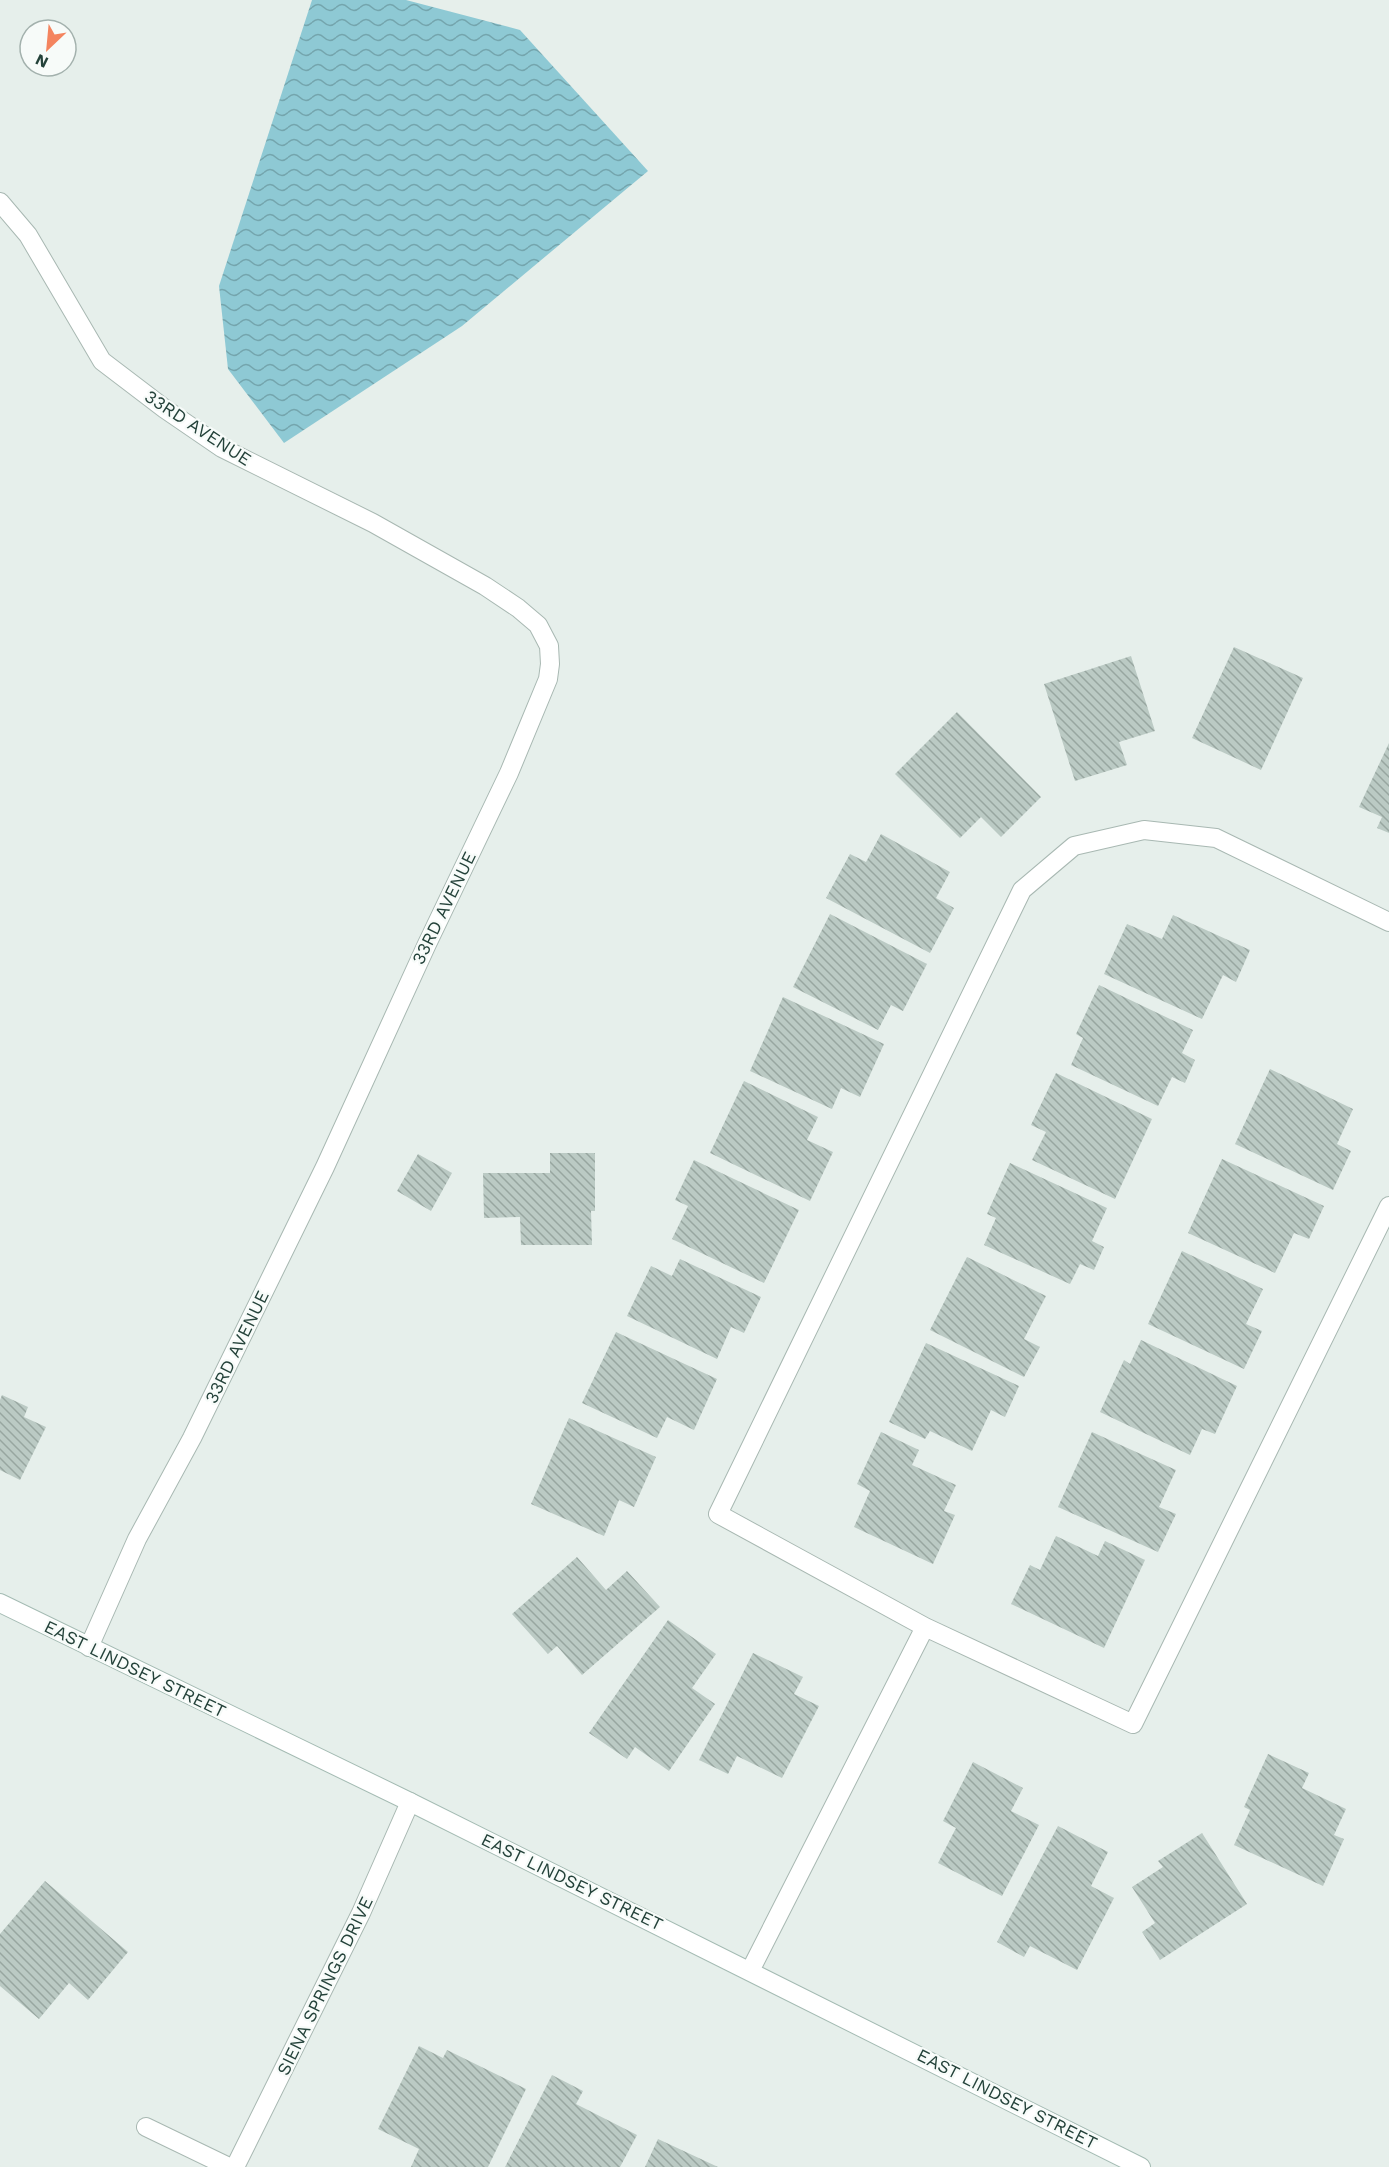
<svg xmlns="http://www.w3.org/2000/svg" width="1389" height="2167" font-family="'Work Sans',sans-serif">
<defs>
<pattern id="water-waves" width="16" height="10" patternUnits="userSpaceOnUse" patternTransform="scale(1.5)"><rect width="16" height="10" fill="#8ec9d4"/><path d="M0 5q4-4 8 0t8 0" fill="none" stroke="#74a5ad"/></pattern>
<pattern id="building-back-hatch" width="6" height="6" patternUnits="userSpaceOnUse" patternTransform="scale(1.5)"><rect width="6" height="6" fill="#bbcac4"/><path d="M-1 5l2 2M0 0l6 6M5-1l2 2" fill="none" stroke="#98a6a0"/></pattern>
</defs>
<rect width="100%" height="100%" fill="#e6efeb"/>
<path fill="url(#water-waves)" d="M312,0h94l114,30 128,141 -186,155 -178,117 -56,-74 -9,-83z"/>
<path fill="url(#building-back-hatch)" d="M1234,647l69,31 -42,92 -69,-32z
M1131,656l24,75 -36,11 8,23 -52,16 -31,-97z
M957,712l84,85 -40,40 -20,-20 -21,21 -65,-64z
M1389,743v90l-12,-5 5,-11 -23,-10z
M881,834l69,38 -14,26 18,10 -24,45 -104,-55 24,-44 16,8z
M830,914l97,50 -24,47 -12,-6 -13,25 -85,-43z
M1173,915l77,35 -14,32 -13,-7 -21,44 -98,-45 23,-50 35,15z
M1099,985l94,45 -11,23 13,7 -10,23 -13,-6 -14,29 -87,-41 12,-27 -7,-4z
M783,997l101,47 -24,53 -19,-9 -9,21 -82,-38z
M1270,1069l83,40 -16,35 14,7 -18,39 -98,-46z
M1056,1073l96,46 -37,80 -83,-39 14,-28 -15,-7z
M744,1081l74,36 -11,23 26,12 -23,49 -100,-48z
M550,1153h45v58h-4l1,34h-71l-1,-28 -36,1 -1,-45h67z
M418,1154l34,19 -21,38 -34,-20z
M1222,1159l102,47 -15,33 -15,-6 -19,40 -87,-40z
M694,1160l105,50 -35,73 -92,-44 16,-33 -13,-6z
M1010,1163l97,45 -15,33 12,6 -10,23 -14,-6 -10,20 -86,-39 12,-27 -9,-4z
M1182,1251l81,38 -17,35 16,7 -18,38 -96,-45z
M967,1257l79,39 -22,43 16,8 -16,30 -94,-47z
M680,1259l81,38 -17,36 -13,-6 -14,32 -90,-43 24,-50 21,10z
M616,1332l101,47 -23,51 -27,-13 -10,21 -75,-35z
M1141,1340l96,46 -22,48 -13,-5 -12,26 -90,-43 24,-52 6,4z
M926,1343l93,43 -14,31 -14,-7 -19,41 -42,-20 -5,8 -36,-17z
M2,1395l26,12 -4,10 22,10 -26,53 -20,-10v-70z
M569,1418l87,39 -22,50 -15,-7 -15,36 -73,-32z
M881,1432l38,18 -7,15 44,20 -12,26 11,4 -22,49 -79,-37 16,-36 -13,-7z
M1092,1432l84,38 -17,37 17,7 -18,38 -100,-45z
M1056,1536l42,20 7,-15 40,19 -41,88 -93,-44 19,-39 10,5z
M577,1557l29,33 21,-19 33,36 -78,68 -25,-29 -9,8 -36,-40z
M668,1620l48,34 -24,34 23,16 -46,67 -34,-24 -8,12 -38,-26z
M753,1653l50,24 -9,17 25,12 -37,72 -45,-22 -9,18 -29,-14z
M1268,1754l41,19 -7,15 44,21 -12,26 10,4 -21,47 -89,-41 16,-35 -6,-3z
M973,1762l50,26 -12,23 28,14 -37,71 -64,-33 18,-35 -13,-7z
M1058,1826l50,26 -17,34 23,12 -37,72 -47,-24 -6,11 -27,-15z
M1202,1833l45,71 -87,56 -18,-28 13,-9 -23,-36 31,-20 -5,-6z
M45,1881l83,71 -40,48 -19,-17 -30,36 -39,-33v-52z
M419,2046l24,12 4,-8 79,39 -38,78h-77l8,-18 -41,-20z
M552,2075l31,16 -7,13 61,31 -17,32h-115z
M658,2139l60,28h-73z"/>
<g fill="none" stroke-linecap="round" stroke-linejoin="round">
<g stroke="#a8b8b2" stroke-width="20">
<path id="lane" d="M0,202l28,33 74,126 63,48 57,39 151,75 112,63 33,22 20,17 11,21 1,18 -2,15 -39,94 -82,171 -102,223 -133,271 -55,101 -48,108"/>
</g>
<g stroke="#a8b8b2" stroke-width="20">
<path id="street" d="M1389,922l-173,-84 -72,-8 -70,16 -52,44 -304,624 207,113 208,97 256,-518
M750,1971l175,-344
M146,2127l83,40
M235,2167l126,-254 49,-111"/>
</g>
<g stroke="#a4bbb3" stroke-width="20">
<path id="secondary" d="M0,1603l410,199 731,365"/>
</g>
<use href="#lane" stroke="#fff" stroke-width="18"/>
<use href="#street" stroke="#fff" stroke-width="18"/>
<use href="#secondary" stroke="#fff" stroke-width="18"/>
</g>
<g text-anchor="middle" stroke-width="4.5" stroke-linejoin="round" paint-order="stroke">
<g font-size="18" fill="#24423a" stroke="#f7fbf9">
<text transform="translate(198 428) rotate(33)" y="6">33RD AVENUE</text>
<text transform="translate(444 908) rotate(-64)" y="6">33RD AVENUE</text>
<text transform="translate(237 1347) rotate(-64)" y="6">33RD AVENUE</text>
<text transform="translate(135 1669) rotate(26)" y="6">EAST LINDSEY STREET</text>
<text transform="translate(572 1882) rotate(26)" y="6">EAST LINDSEY STREET</text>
<text transform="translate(325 1986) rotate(-64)" y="6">SIENA SPRINGS DRIVE</text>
<text transform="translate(1007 2099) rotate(27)" y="6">EAST LINDSEY STREET</text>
</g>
</g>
<g transform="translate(48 48) rotate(206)"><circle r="28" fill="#f7fbf9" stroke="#a3b1ad" stroke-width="1.5"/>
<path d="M0-4.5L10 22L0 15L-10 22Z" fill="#f4845f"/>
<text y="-9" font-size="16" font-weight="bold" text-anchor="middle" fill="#24423a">N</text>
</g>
</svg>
